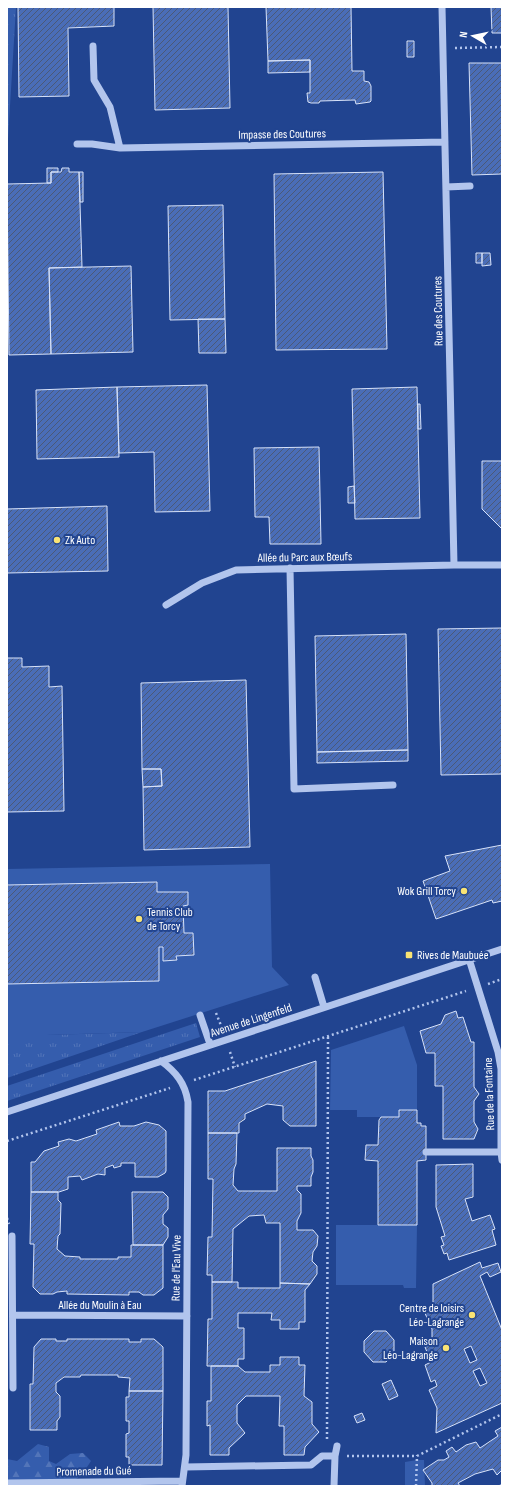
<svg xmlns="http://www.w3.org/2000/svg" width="509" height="1493" font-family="'Sofia Sans Condensed',sans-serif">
<defs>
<pattern id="grass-tufts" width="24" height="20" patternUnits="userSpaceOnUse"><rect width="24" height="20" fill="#355dad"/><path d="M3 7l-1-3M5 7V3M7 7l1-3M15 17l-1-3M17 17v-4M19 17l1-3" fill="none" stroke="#5375b9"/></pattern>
<pattern id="forest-firs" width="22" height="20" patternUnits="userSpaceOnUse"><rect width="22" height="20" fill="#355dad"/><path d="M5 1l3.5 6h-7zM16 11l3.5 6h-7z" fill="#5375b9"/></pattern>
<pattern id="building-hatch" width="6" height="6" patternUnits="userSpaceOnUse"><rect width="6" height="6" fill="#4a6db7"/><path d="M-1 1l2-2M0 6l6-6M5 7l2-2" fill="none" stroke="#4b5977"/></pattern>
</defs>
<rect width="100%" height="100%" fill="#214490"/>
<path fill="url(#grass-tufts)" d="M7,7h9l-9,148z
M196,1023l4,14 -193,64v-15z
M142,1032l-135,46v-35h39l1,-8z"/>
<path fill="url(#forest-firs)" d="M38,1444l11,3v14l7,3 14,-10 13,-1 8,8c-11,17 -15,21 -34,24l1,1h-51v-27l10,2z"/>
<path fill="#355dad" d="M270,864l2,103 17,18 -147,47 -95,3v8h-40v-174z
M404,1026l13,39v45h-18v7h-42v-7h-27l1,-60z
M336,1225h81l-1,63h-12l-1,-3h-67z
M417,1460h7l1,26h-20v-24z"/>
<path fill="url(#building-hatch)" stroke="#d7e2f9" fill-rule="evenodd" d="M18,7h96v19l-46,2 1,68 -50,1z
M153,7h75l2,101 -75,2z
M266,7h85l1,64h12v10l5,1 2,4v15l-1,1 -14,2 -1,-4 -35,1 -1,2h-8l-3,-1 -1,-9h3v-33l-42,1z
M491,7h11v26h-10z
M407,41h7v16h-7z
M310,60v12l-42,1v-12z
M469,63h33v111l-30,1z
M47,168h11v4h-7v11h-4z
M62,168h7v4h10l3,95 -33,1 2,86 -42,1 -2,-171 44,-1v-11h10z
M79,172h4v30h-3z
M383,172l4,177 -111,1 -2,-176z
M223,205l2,114 -55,1 -2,-114z
M476,253h6v10h-6z
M482,253h8l1,12 -9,1z
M131,266l2,86 -82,2 -2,-86z
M198,319h27l1,34h-27z
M207,385l3,126 -55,1 -1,-60 -35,1 -2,-66z
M117,387l2,70 -82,2 -1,-69z
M417,387l3,131 -65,1 -3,-130z
M418,404h2l1,25h-3z
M319,447l2,97h-51l-1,-27h-14l-1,-69z
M482,461h20v68l-20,-20z
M354,486l1,17h-7v-16z
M107,506l1,65 -101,2v-64z
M502,628v146l-61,1 -3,-146z
M406,634l2,116 -91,2 -2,-116z
M7,658h15v9l27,-1v21l13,-1 2,125 -57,1z
M246,680l4,167 -106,3 -1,-63 19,-1 -1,-17h-19l-1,-86z
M408,750v11l-91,2v-11z
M142,769h19l1,17 -19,1z
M502,845v56l-9,2 -1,-3 -56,19 -13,-38 27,-10 -5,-15z
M157,882v10h31v13l-5,1 1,27h9l1,22 -18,1 1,4 -14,1v-14h-4v34l-152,3v-99z
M456,1011l2,7 5,-1 8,25h3v45l5,7 -5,7v21l4,7 -4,10h-31v-53h-8v-33h-9l-6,-22 21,-7 4,-9z
M316,1061v65h-26l-7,-6v-14l-16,-2 -22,10v5l-6,4v10h-31v-42h17z
M399,1110h18v13h4v3h5v34l-9,1v64h-39v-64l-13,-1 1,-15h12l1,-25 2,-3h18z
M119,1122l1,4h14l12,-4 13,3 7,6v40l-1,2 -7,4h-23v-14h-14v3l-7,2 -1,-3 -8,3v7l-7,-1 -16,6 -2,-4 -12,1v12l-9,3h-28v-30h4l9,-11 15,-5 -1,-4 11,-3 7,2 21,-7 -1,-4z
M208,1133h29l-1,31 -2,5 -1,16 5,6h39v-43h34v8l2,4v12l-2,5v9h-14v4l4,4v19l-4,8v9h16l5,6 -1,10 -4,6 -1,9 5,5v8l-7,10 -30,-1v-60h-14l-2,-8 -15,1 -16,13 -1,53h-20v-7h-5l1,-38h4l1,-58h-5z
M473,1164v33l-8,2 7,22 18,-6 5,14 -3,1 4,15 -47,15 -2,-7 -3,1 -3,-8 3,-1 -3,-8 4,-1 -9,-29v-42z
M31,1192h27v8l3,3 -1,31 -2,2 -1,13 8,7 15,1v2h38v-2h13v-12h32v43l-9,7h-11l-4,-3h-10v3l-62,-1v-3l-10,1 -4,2h-13l-7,-7 1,-43h-4z
M132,1192h31l5,5v12l-5,6v9l5,4v9l-5,8h-30z
M480,1262l2,6 16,-5 3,9 -11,5 -3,-5 -7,4 22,54v73l-66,30 1,-25 -8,-18 8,-4 -2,-6 -4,2 -6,-17 6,-3 -6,-15 7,-3v-15l-8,-18 9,-4v-23zM471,1346l6,14 -7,3 -6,-14zM480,1368l7,15 -7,3 -7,-15z
M212,1282h26v6h42v-5l30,1 -5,6v32h-6v7h-19v-9h-9l1,-7h-34v15h6v31h-6v7h-31l1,-47h4z
M374,1331h12l8,9v13l-8,9h-13l-9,-10v-11z
M41,1339h15v2h11v-2h62v3h12v-3h13l9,8v44h-34l1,-13 -12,-1v-2h-37l-1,2h-16l-8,6v9l4,4v21l-3,4v9h-27v-46h3l1,-37z
M280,1357h19v8h6l-1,31 8,6v22l7,8 -14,15 -1,8h-20v-29h-5l1,-30h-34l-9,9v18l8,10 -16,15v7h-19v-30l-3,1v-25h4v-35h27l7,6h25v-7h10z
M391,1380l7,16 -9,4 -7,-16z
M129,1391h34l-1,74h-33v-8h-3v-23l3,-1v-12h-3v-24h3z
M362,1413l3,7 -8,3 -3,-7z
M502,1427v43l-5,5 -4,-6 -18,5 -17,9 2,3h-28v-3l-9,-13 15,-10h6l5,-3 -3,-6 6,-4 4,5 10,-7 10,-3 4,6 18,-12 -3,-5z"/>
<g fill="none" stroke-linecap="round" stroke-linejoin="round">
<path stroke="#b2c5ed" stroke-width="2.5" stroke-dasharray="2 3" stroke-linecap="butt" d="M455,48l47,-1
M488,984l14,-5
M216,1013l6,15
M230,1052l5,15
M194,1080l272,-89
M7,1141l163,-53
M7,1218l2,6
M327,1439l1,-403
M347,1456h70
M416,1486l1,-30 85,-42
M500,1486l2,-1"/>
<path stroke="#b2c5ed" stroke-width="7" d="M442,7l12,558h48
M93,46l1,34 16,27 10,41
M77,144h15l28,4 325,-6
M446,187l24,-1
M290,568l4,221 99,-4
M166,605l36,-22 34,-13 218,-5
M469,959l29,93 3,17v83l1,8
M315,977l9,30
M200,1015l10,29
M161,1061c15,11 24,22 27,41l-2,353 -4,31
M7,1112l495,-163
M426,1152h76
M12,1236l1,152
M13,1315l174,1
M185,1467l126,-2 11,-9h13
M7,1483l175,-2
M334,1486l1,-30 2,-10"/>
</g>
<g fill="#f9e374" stroke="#214490" stroke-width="1.5">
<circle cx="57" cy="540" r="4"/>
<circle cx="464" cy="891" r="4"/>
<circle cx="139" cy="919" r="4"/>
<rect x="405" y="951" width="8" height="8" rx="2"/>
<circle cx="472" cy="1315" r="4"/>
<circle cx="446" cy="1348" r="4"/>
</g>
<g text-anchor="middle" stroke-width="4" stroke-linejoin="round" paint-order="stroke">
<g font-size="12" fill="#fff" stroke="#214490">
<text transform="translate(282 134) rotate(-1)" y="4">Impasse des Coutures</text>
<text transform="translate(438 311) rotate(-91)" y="4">Rue des Coutures</text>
<text transform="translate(305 557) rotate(-1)" y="4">Allée du Parc aux Bœufs</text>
<text transform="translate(251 1020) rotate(-18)" y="4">Avenue de Lingenfeld</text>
<text transform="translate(489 1094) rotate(-92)" y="4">Rue de la Fontaine</text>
<text transform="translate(176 1268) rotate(-89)" y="4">Rue de l'Eau Vive</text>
<text x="100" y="1309">Allée du Moulin à Eau</text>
<text transform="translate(94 1471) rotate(-1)" y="4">Promenade du Gué</text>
</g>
<g font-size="12" fill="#fff" stroke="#214490" text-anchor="start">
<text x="65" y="544">Zk Auto</text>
<text x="456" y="895" text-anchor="end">Wok Grill Torcy</text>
<text x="147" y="916">Tennis Club<tspan x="147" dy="14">de Torcy</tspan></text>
<text x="417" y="959">Rives de Maubuée</text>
<text x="464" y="1312" text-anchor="end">Centre de loisirs<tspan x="464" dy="14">Léo-Lagrange</tspan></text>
<text x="438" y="1345" text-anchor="end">Maison<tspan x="438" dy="14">Léo-Lagrange</tspan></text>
</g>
</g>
<rect width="509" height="1493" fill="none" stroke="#ffffff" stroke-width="16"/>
<g transform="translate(473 36) rotate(279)" stroke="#214490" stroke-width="3" paint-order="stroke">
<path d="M0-3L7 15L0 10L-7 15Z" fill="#ffffff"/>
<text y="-6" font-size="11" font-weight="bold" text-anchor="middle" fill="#ffffff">N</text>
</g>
</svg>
